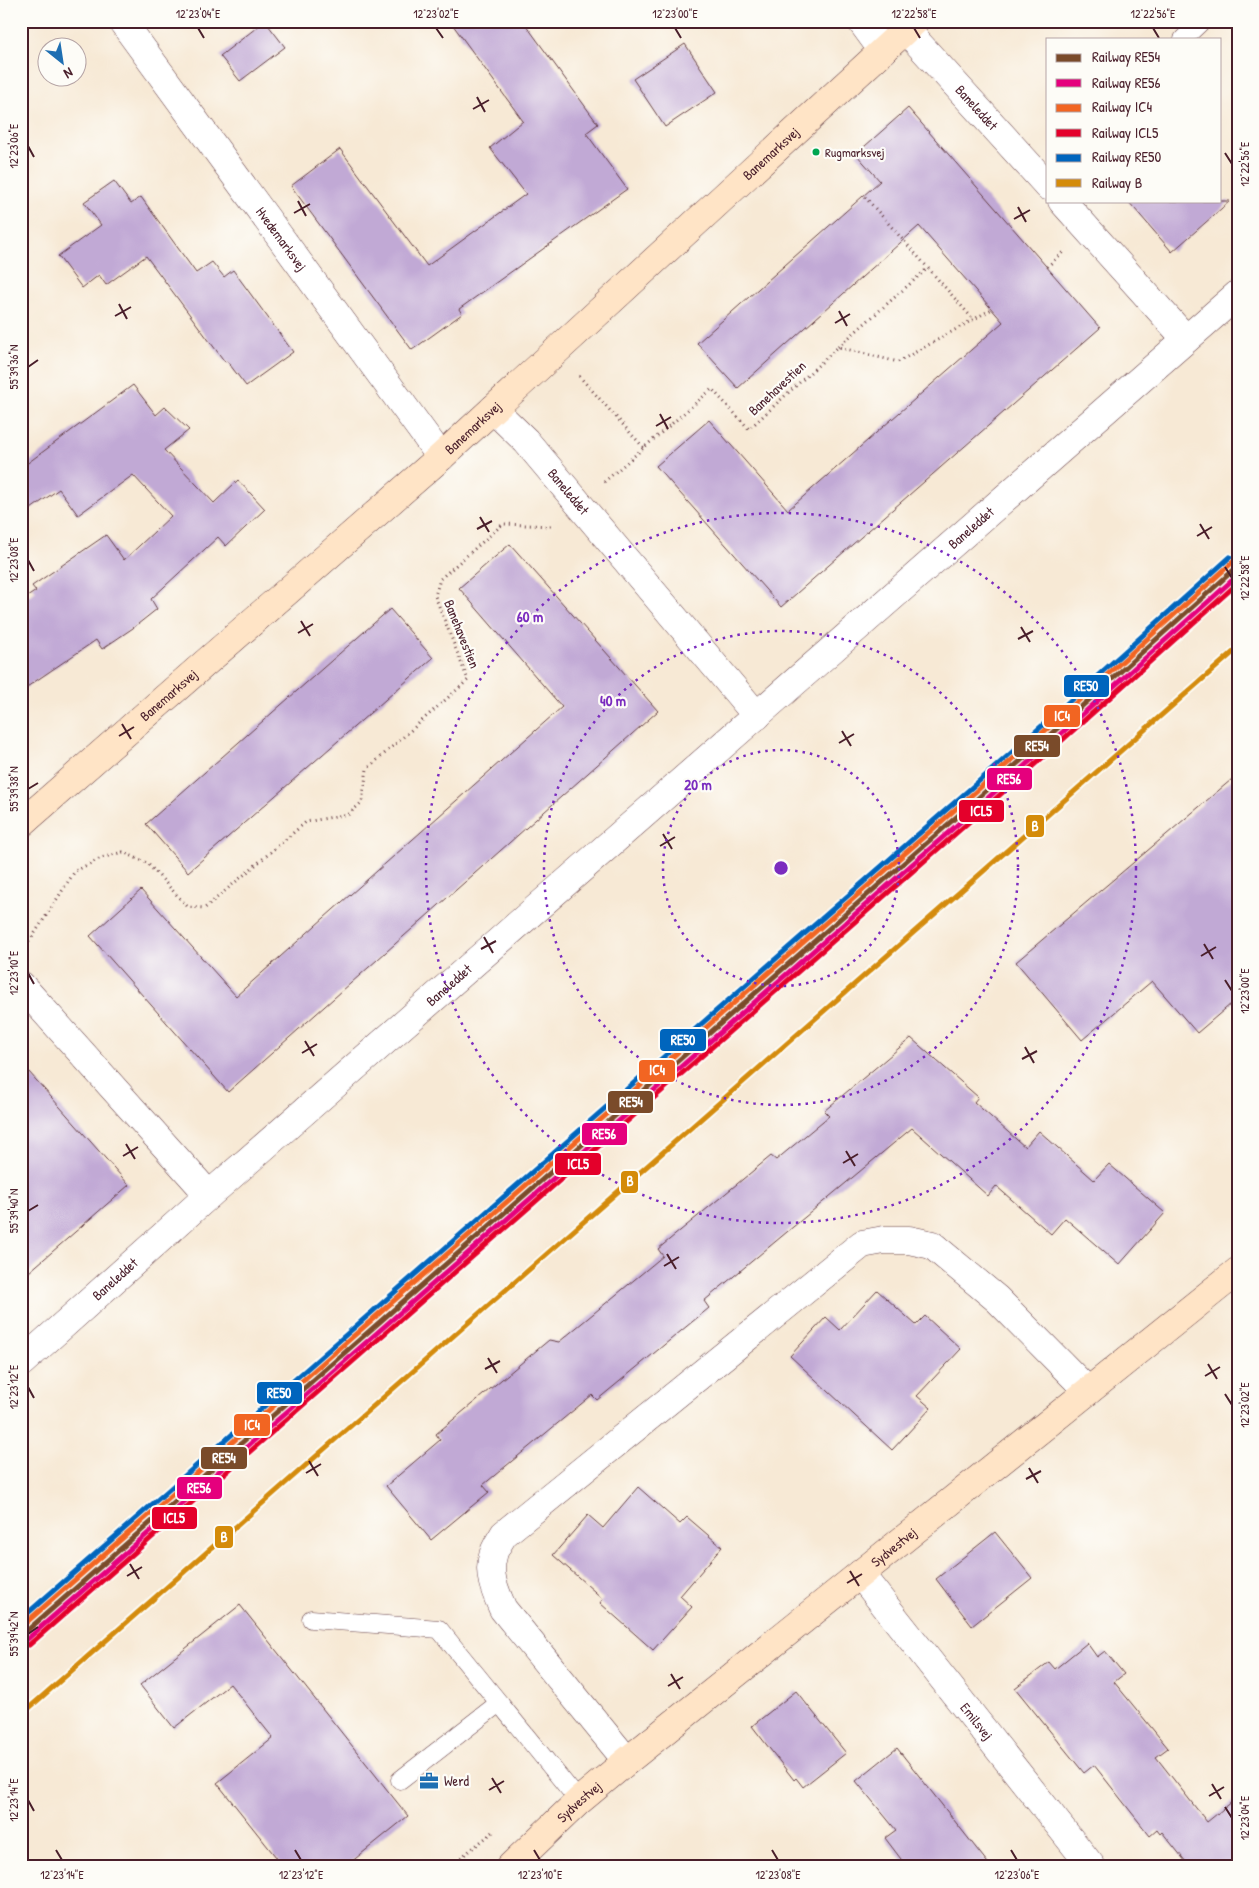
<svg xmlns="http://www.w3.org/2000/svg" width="1259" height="1888" font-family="'Patrick Hand',sans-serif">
<rect width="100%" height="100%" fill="#fdfcf7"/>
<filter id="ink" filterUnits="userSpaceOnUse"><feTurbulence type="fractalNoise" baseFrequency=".02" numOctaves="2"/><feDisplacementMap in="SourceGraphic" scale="10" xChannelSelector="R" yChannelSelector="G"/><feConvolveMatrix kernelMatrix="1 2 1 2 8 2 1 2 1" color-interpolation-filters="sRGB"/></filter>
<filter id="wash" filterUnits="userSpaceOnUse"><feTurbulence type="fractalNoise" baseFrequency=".0096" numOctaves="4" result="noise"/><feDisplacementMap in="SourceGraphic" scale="20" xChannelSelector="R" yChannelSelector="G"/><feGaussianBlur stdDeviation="1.12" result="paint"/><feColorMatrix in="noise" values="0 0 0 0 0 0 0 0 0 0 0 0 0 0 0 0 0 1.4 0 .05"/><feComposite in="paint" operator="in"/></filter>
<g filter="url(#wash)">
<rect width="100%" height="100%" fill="#f7e9d5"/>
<g id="blocks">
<path fill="#c1a9d5" d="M265,21l20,26 -45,34 -20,-25z
M450,21h73l75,103 -12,9 41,56 -168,120 3,5 -50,36 -121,-164 49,-37 87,117 99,-72 -36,-46 33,-27z
M685,44l32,48 -52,35 -32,-48z
M908,108l192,220 -319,279 -125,-141 53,-46 79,90 215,-188 -84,-96 -181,162 -41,-45 183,-162 -24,-27z
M114,181l17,23 10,-7 55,76 16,-11 12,15 9,-7 60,82 -47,34 -19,-25 -2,1 -79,-106 -40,29 -7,-10 -17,13 -24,-32 43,-31 -17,-23z
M1128,201h102l-58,51z
M133,385l23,30 9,-8 24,23 -25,20 50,53 24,-23 27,29 -39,37 -8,-9 -67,62 6,10 -24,19 -31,21 -6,-9 -75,51v-90l15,-10 -4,-5 74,-51 18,25 47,-44 -38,-41 -55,40 -19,-26 -38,27v-48z
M510,544l148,167 -430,381 -138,-156 51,-46 95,106 326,-289 -103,-119z
M390,609l43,49 -245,214 -42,-48z
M1238,774v224l-41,35 -45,-52 -70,59 -66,-78z
M911,1038l67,59 -4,5 51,45 14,-16 55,49 15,-16 56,49 -46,52 -54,-47 -14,16 -55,-48 -8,10 -76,-68 -208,173 5,7 -112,92 -5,-5 -109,90 6,7 -58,48 -45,-54 54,-46 -4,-6 113,-94 10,2 104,-86 -5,-7 113,-93 5,4 53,-44 -5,-5z
M21,1063l108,122 -108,94z
M877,1290l39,35 9,-9 36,33 -44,47 14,12 -39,42 -102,-94 36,-39 14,13z
M638,1487l42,37 7,-7 35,30 -42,49 12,11 -39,43 -53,-47 3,-4 -50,-44 35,-40 15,13z
M995,1532l37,46 -60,48 -36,-47z
M240,1605l168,211 -63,51h-61l-67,-84 56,-45 -43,-54 -56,44 -34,-43z
M1087,1643l10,14 8,-6 19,23 -10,8 54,66 -12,9 51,65 31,-25v70h-48l-28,-35 -2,2 -3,-4 -7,6 -56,-71 -10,8 -69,-85 34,-26 6,7z
M796,1691l50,62 -43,34 -7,-9 -2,2 -42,-54z
M897,1748l94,119h-84l-22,-29 11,-8 -40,-49z"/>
</g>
</g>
<g filter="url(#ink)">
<use href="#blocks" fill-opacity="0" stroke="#643d44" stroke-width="1"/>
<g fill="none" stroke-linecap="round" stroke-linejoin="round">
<g stroke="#643d44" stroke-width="19">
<path id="lane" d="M1183,39l19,-18
M311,1619l128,10 140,172
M400,1780l99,-77"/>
</g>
<g stroke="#643d44" stroke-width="29">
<g id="street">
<path id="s1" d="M122,21l319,436"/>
<path d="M861,21l22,30"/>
<path id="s2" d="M906,30l142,156"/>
<path d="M1062,201l124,138"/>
<path id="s3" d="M493,409l33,32 231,275"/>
<path d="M21,985l188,210"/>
<path id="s4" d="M21,1363l188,-168 1029,-901"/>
<path id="s5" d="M860,1574l232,293"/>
<path d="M627,1761l-124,-152c-7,-16 -16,-35 -10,-53 1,-7 7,-15 11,-22l358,-290 22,-4h25l23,5 65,54 91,92"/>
</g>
</g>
<g stroke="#643d44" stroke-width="29">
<g id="secondary">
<path id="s6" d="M21,824l420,-367 474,-436"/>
<path id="s7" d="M510,1867l69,-66 48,-40 611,-490"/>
</g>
</g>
<path stroke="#643d44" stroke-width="3" stroke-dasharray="1 4" stroke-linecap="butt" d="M865,197l63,71
M1047,267l16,-15
M838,347l90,-79 45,51
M579,376l65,72
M604,482l108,-93 37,40 89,-82 60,15 94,-53
M24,950l51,-79 26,-13 22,-6 24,11 41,44 17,1 101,-86 43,-8 13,-12 5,-33 101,-89 -33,-84 5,-17 63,-55 49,2
M449,1867l44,-35"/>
<use href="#lane" stroke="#fff" stroke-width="18"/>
<use href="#street" stroke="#fff" stroke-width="28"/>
<use href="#secondary" stroke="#ffe4c6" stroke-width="28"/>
<g stroke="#fdfcf7" stroke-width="9">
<path id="rail-1" d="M21,1636l1021,-894 196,-176"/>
</g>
<g stroke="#fdfcf7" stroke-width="9">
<path id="rail-2" d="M25,1641l1021,-894 192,-172"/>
</g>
<g stroke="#fdfcf7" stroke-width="9">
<path id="rail-3" d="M21,1627l1017,-890 196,-176"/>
</g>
<g stroke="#fdfcf7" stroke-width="9">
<path id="rail-4" d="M29,1645l1021,-894 188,-168"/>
</g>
<g stroke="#fdfcf7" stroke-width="9">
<path id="rail-5" d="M21,1619l1013,-886 196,-176"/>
</g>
<g stroke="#fdfcf7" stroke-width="9">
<path id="rail-6" d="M21,1715l1217,-1067"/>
</g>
<use href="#rail-1" stroke="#7a4b2a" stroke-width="5"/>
<use href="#rail-2" stroke="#e5007d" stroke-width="5"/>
<use href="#rail-3" stroke="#f26522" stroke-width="5"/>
<use href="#rail-4" stroke="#e4002b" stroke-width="5"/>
<use href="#rail-5" stroke="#0065bd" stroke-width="5"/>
<use href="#rail-6" stroke="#d48b09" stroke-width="5"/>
</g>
</g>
<path fill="none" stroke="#4a1f2b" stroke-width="2" d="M198,28l6,10M436,28l7,10M675,28l6,10M914,28l6,10M1153,28l6,10M477,97l8,15M473,109l16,-9M28,146l6,11M1225,153l7,11M298,201l8,15M1018,207l8,15M294,213l16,-9M1014,219l16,-9M119,304l8,15M839,311l8,15M115,316l16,-9M835,323l15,-9M28,367l10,-7M660,414l8,15M656,426l15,-9M480,517l9,15M1200,524l9,15M477,529l15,-8M1197,536l15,-9M28,560l6,11M1225,567l7,11M301,621l9,15M1021,627l9,15M298,633l15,-9M1018,639l15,-8M122,724l9,15M842,731l9,15M119,736l15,-9M839,743l15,-9M28,789l10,-6M663,834l9,15M660,846l15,-9M484,937l9,16M1204,944l9,15M481,949l15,-8M1201,956l15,-9M28,973l6,11M1225,980l7,11M305,1041l9,15M1025,1047l9,16M302,1053l15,-9M1022,1059l15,-8M126,1144l9,15M846,1151l9,15M123,1156l15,-9M843,1163l15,-9M28,1211l10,-6M667,1254l9,15M664,1266l15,-9M488,1358l9,15M1208,1364l9,15M485,1369l15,-8M1205,1376l15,-9M28,1387l6,11M1225,1394l7,11M309,1461l9,15M1029,1468l9,15M306,1473l15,-9M1026,1479l15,-8M130,1564l9,15M850,1571l9,15M127,1576l15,-9M847,1583l15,-9M28,1634l10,-7M671,1674l9,15M668,1686l15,-9M492,1778l9,15M1212,1784l9,15M489,1790l15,-9M1209,1796l15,-9M28,1800l6,11M1225,1807l7,11M56,1850l6,10M295,1850l6,10M534,1850l6,10M772,1850l6,10M1011,1850l6,10"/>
<g fill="none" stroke="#7b2cbf" stroke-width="2.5" stroke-dasharray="2.5 5">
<circle cx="781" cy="868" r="118"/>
<circle cx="781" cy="868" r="237"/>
<circle cx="781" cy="868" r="355"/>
</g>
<defs>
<g id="office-bare" transform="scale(1.5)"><path d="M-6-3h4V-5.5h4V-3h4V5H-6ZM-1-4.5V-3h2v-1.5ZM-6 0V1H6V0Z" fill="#1f6fb2" stroke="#fdfcf7" stroke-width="2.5" paint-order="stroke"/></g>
</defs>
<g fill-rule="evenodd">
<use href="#office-bare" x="429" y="1781"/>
</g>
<circle fill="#00a651" stroke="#fdfcf7" stroke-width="2" cx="816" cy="152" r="4.5"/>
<g text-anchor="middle" stroke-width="4.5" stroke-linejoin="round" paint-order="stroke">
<g font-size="13" fill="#4a1f2b" stroke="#fdfcf7" text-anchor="start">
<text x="825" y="157">Rugmarksvej</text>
</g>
<g font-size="14" fill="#4a1f2b" stroke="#fdfcf7">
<text dy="5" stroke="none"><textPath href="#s2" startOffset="105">Baneleddet</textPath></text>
<text dy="5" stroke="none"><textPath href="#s6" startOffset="1006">Banemarksvej</textPath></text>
<text dy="5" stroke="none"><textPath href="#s1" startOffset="270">Hvedemarksvej</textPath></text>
<text transform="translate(777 388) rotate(-43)" y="5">Banehavestien</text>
<text dy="5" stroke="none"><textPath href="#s6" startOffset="601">Banemarksvej</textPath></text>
<text dy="5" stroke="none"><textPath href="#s3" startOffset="112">Baneleddet</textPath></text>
<text dy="5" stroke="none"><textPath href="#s4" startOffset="1265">Baneleddet</textPath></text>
<text transform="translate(462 634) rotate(68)" y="5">Banehavestien</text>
<text dy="5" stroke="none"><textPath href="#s6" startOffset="196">Banemarksvej</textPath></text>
<text dy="5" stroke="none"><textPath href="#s4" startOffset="571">Baneleddet</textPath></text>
<text dy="5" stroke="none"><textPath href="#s4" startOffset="126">Baneleddet</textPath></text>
<text dy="5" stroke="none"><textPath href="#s7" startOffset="500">Sydvestvej</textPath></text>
<text dy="5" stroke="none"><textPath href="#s5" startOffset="188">Emilsvej</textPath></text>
<text dy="5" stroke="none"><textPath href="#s7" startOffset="95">Sydvestvej</textPath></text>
</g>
<g font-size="14" fill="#4a1f2b" stroke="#fdfcf7" text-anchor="start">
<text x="444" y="1786">Werd</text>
</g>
</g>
<circle cx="781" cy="868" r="8" fill="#7b2cbf" stroke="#fdfcf7" stroke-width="2.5"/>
<g font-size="15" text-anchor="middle" font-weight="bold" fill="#7b2cbf" stroke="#fdfcf7" stroke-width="4.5" stroke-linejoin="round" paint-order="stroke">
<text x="530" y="622">60 m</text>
<text x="613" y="706">40 m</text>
<text x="698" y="790">20 m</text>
</g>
<g stroke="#fdfcf7" stroke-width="2">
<rect x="1063" y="674" width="47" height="24" rx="5" fill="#0065bd"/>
<rect x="1043" y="704" width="38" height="24" rx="5" fill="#f26522"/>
<rect x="1013" y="734" width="48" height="24" rx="5" fill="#7a4b2a"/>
<rect x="986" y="767" width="47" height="24" rx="5" fill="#e5007d"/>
<rect x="958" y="799" width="47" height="24" rx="5" fill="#e4002b"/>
<rect x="1025" y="814" width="20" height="24" rx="5" fill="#d48b09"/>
<rect x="659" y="1028" width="48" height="24" rx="5" fill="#0065bd"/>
<rect x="638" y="1059" width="38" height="24" rx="5" fill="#f26522"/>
<rect x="607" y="1090" width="47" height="24" rx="5" fill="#7a4b2a"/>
<rect x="581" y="1122" width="47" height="24" rx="5" fill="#e5007d"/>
<rect x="554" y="1152" width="48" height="24" rx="5" fill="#e4002b"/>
<rect x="620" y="1170" width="19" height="24" rx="5" fill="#d48b09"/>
<rect x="256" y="1381" width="47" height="24" rx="5" fill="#0065bd"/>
<rect x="233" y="1413" width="38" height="24" rx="5" fill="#f26522"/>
<rect x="200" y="1446" width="48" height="24" rx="5" fill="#7a4b2a"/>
<rect x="176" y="1476" width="47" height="24" rx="5" fill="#e5007d"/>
<rect x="151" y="1506" width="47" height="24" rx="5" fill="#e4002b"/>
<rect x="214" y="1525" width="20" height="24" rx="5" fill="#d48b09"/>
</g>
<g font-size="14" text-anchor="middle" font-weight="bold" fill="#fff">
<text x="1086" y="691">RE50</text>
<text x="1062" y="721">IC4</text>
<text x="1037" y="751">RE54</text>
<text x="1009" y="784">RE56</text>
<text x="981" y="816">ICL5</text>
<text x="1035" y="831">B</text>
<text x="683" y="1045">RE50</text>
<text x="657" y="1075">IC4</text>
<text x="631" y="1107">RE54</text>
<text x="604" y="1139">RE56</text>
<text x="578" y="1169">ICL5</text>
<text x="630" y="1186">B</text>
<text x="279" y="1398">RE50</text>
<text x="252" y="1430">IC4</text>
<text x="224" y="1463">RE54</text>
<text x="199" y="1493">RE56</text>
<text x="174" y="1523">ICL5</text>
<text x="224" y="1542">B</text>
</g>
<rect width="1259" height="1888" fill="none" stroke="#fdfcf7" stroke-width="55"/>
<rect x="1046" y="38" width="175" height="165" fill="#fdfcf7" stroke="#b5a4a5"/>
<rect x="1056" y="54" width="25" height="8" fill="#7a4b2a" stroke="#b5a4a5"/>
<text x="1092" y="62" font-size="15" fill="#4a1f2b">Railway RE54</text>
<rect x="1056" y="79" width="25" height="8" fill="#e5007d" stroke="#b5a4a5"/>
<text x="1092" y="88" font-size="15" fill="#4a1f2b">Railway RE56</text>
<rect x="1056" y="104" width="25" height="8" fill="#f26522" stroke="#b5a4a5"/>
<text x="1092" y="112" font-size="15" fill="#4a1f2b">Railway IC4</text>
<rect x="1056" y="129" width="25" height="8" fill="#e4002b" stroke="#b5a4a5"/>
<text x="1092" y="138" font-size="15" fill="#4a1f2b">Railway ICL5</text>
<rect x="1056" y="154" width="25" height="8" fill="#0065bd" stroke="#b5a4a5"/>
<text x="1092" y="162" font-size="15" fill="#4a1f2b">Railway RE50</text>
<rect x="1056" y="179" width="25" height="8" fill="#d48b09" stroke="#b5a4a5"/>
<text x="1092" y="188" font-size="15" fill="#4a1f2b">Railway B</text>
<g transform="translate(62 62) rotate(150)"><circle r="24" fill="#fdfcf7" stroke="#b5a4a5"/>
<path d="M0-4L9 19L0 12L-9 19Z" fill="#1f6fb2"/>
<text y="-8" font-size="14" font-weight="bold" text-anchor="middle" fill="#4a1f2b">N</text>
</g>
<rect x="28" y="28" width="1204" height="1832" fill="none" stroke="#4a1f2b" stroke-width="2"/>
<g font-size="12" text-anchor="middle" fill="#4a1f2b">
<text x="198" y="18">12°23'04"E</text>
<text x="436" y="18">12°23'02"E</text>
<text x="675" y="18">12°23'00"E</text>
<text x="914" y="18">12°22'58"E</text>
<text x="1153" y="18">12°22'56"E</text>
<text transform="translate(14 146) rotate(-90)" y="4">12°23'06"E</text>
<text transform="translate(1245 164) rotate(-90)" y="4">12°22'56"E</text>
<text transform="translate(14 367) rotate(-90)" y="4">55°39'36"N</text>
<text transform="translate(14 560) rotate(-90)" y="4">12°23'08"E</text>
<text transform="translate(1245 578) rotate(-90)" y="4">12°22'58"E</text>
<text transform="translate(14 789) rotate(-90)" y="4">55°39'38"N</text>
<text transform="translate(14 973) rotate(-90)" y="4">12°23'10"E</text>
<text transform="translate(1245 991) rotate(-90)" y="4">12°23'00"E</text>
<text transform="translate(14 1211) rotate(-90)" y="4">55°39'40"N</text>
<text transform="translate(14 1387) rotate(-90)" y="4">12°23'12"E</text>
<text transform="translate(1245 1405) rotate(-90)" y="4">12°23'02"E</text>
<text transform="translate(14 1634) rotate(-90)" y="4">55°39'42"N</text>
<text transform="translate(14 1800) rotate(-90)" y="4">12°23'14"E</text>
<text transform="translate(1245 1818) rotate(-90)" y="4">12°23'04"E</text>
<text x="62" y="1879">12°23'14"E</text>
<text x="301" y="1879">12°23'12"E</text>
<text x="540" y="1879">12°23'10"E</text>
<text x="778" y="1879">12°23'08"E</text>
<text x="1017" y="1879">12°23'06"E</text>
</g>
</svg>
